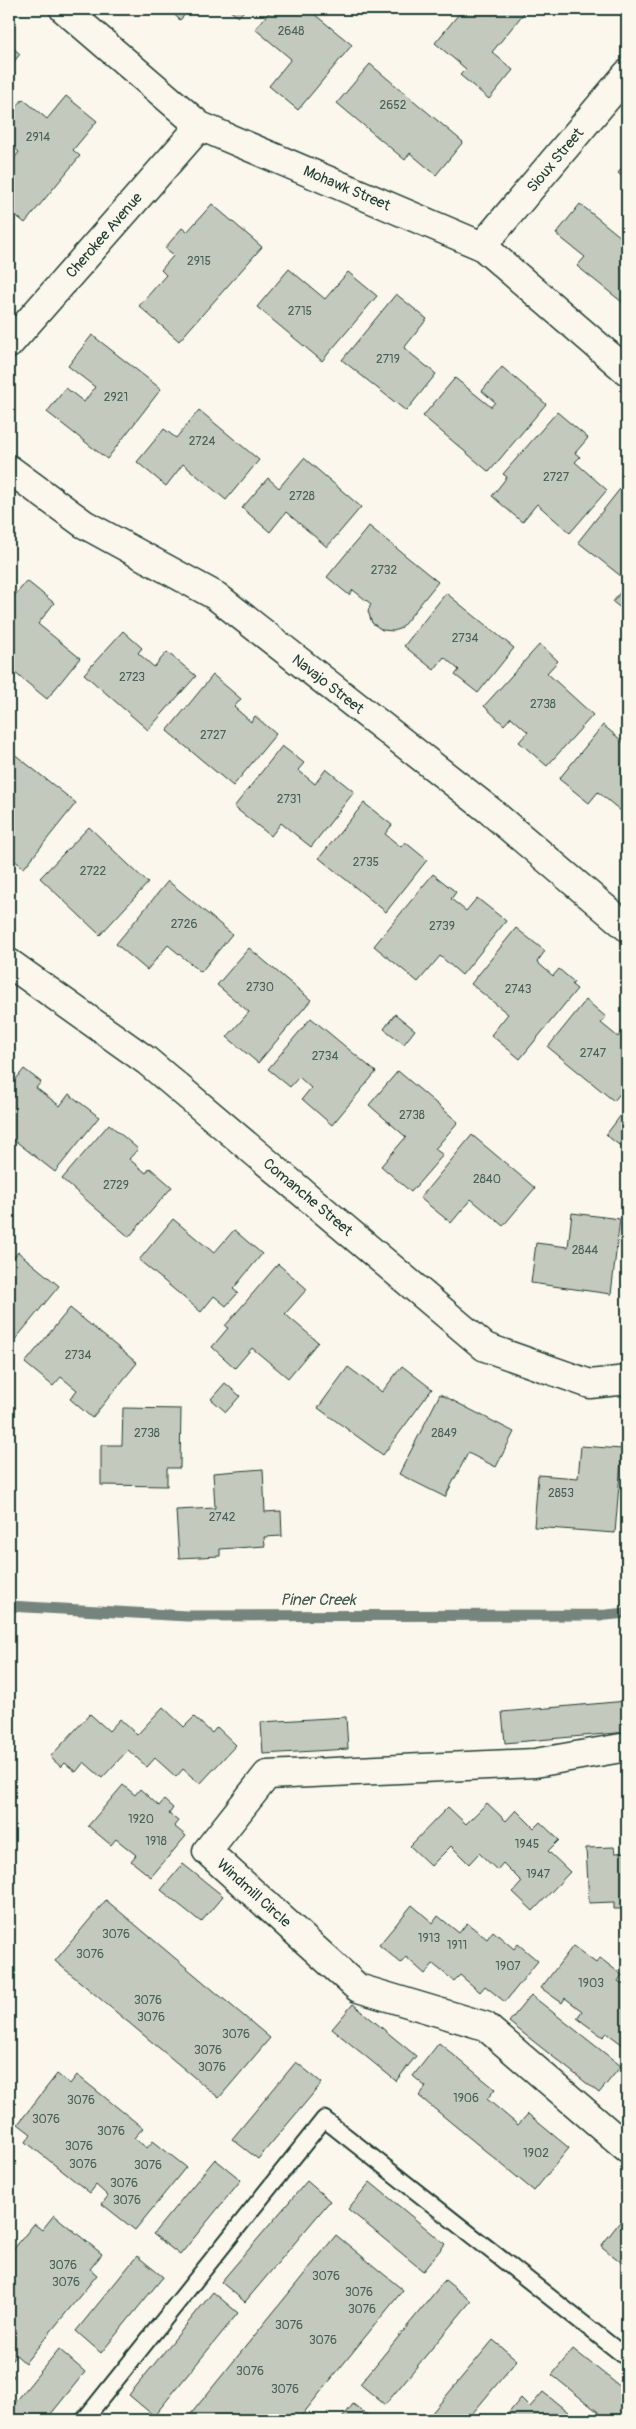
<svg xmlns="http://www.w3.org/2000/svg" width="636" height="2429" font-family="Pangolin,sans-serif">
<rect width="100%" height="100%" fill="#fbf7ec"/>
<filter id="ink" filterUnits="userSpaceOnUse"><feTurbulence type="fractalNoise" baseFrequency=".02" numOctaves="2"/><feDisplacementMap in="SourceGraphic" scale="10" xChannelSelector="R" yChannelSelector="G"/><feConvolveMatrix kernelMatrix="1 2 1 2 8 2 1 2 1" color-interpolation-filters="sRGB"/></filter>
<g filter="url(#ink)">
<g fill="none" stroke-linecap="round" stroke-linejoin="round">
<path stroke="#74847b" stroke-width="11" d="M9,1606l178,10 419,-1 21,-2"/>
</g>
<path fill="#c4c9be" stroke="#1f3d34" d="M168,9h22l-10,11z
M228,9h18l-8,8z
M272,9h36l44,36 -54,65 -29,-24 22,-27 -36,-30z
M463,9h55l6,4 -32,39 21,18 -24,29 -29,-24 6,-6 -31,-26z
M9,44l11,10 -11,14z
M370,64l93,78 -27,33 -26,-22 -5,7 -68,-57z
M66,96l31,25 -24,29 7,6 -55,67 -16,-13v-45l10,-13 -10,-9v-27l14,-17 24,20z
M627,162v19l-9,-8z
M212,204l50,43 -83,94 -40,-35 27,-31 -5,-5 13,-15 -9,-7 17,-20 5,4z
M580,204l47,38v64l-50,-40 8,-9 -29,-23z
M289,269l36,30 23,-27 29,24 -55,65 -65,-54z
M396,294l31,25 -23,29 32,26 -30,37 -64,-51z
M92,335l69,54 -54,70 -60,-47 19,-24 18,14 11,-15 -27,-21z
M502,367l44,37 -57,68 -66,-56 32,-38 36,29 4,-5 -13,-11z
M199,410l60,50 -33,40 -43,-36 -17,22 -29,-24 27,-33 12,9z
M557,412l31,26 -13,15 5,4 -5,5 32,28 -37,43 -33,-29 -15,18 -30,-26 15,-19 -4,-3z
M304,458l57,49 -34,40 -41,-35 -16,20 -28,-24 26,-30 11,10z
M627,480v101l-49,-39z
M369,526l69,56 -37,46 -7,3 -12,-1 -10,-7 -4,-12 3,-7 -18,-14 -4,5 -22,-18z
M27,581l27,22 -16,21 42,34 -33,41 -38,-31v-66z
M627,583v30l-14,-11z
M446,593l68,55 -36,45 -23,-18 4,-5 -15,-13 -10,13 -30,-24z
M123,631l19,17 -4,5 16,14 13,-15 29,24 -48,54 -64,-56z
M540,644l18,17 -11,12 46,42 -46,51 -28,-24 9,-10 -17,-15 -7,8 -20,-19z
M213,675l28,24 -7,8 17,15 4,-6 21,18 -43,52 -66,-55z
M603,725l24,20v71l-29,-24 -9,11 -30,-24z
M282,746l22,17 -6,7 17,14 11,-15 28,23 -43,55 -30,-24 -10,13 -37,-29z
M13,753l63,50 -52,65 -15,-12v-32l6,-7 -6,-5v-54z
M364,803l28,22 -7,9 16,13 4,-5 22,18 -41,52 -67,-54z
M89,827l59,56 -48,52 -60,-57z
M433,874l23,18 -5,7 15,12 11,-13 29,23 -44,54 -22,-19 -22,26 -44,-36z
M168,881l64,53 -31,38 -33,-27 -21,25 -31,-26z
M516,928l29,23 -8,11 16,14 6,-7 15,13 -2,3 5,4 -57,70 -29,-24 17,-21 -37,-30z
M249,948l62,52 -53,63 -31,-26 22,-25 -32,-27z
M586,1000l20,17 -5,6 17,14 9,-11v59l-13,16 -66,-54z
M395,1014l20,16 -11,14 -20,-15z
M311,1018l65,54 -44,53 -30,-26 9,-11 -12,-11 -9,10 -22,-18z
M24,1069l17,13 -5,6 24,18 9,-12 30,23 -44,55 -46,-36v-48z
M398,1071l60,51 -23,27 8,6 -32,37 -30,-26 25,-29 -37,-32z
M627,1107v44l-21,-16z
M109,1124l29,25 -9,10 17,14 4,-5 22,19 -43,50 -67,-58z
M472,1135l63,53 -32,38 -32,-27 -20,24 -31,-25z
M572,1213l48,6 -9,75 -80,-11 5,-40 32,4z
M173,1219l41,34 20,-23 28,24 -29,35 5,4 -12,13 -12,-10 -13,16 -62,-52z
M18,1252l41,34 -50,61v-84z
M278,1264l29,25 -22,25 33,28 -30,36 -36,-30 -17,20 -23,-21 16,-19 -3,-2z
M70,1308l67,55 -45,55 -22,-19 7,-9 -16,-13 -8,9 -28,-23z
M402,1366l30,23 -49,66 -65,-47 30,-41 34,25z
M225,1383l15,13 -14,16 -15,-13z
M440,1394l74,38 -18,35 -28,-14 -23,44 -46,-23z
M123,1408l58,1 -1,59h-13v18l-66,-1v-40h21z
M581,1446l41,3 -7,84 -81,-6 4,-52 40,3z
M263,1469l2,43 16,-1 1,25 -18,1 1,9 -45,3v7l-41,2 -3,-48 39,-2 -2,-35z
M627,1701v31l-122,11 -3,-31z
M163,1707l21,20 10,-10 18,16 5,-6 19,18 -36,39 -17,-15 -7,8 -21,-19 -8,9 -19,-17 -26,28 -18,-16 -8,10 -11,-9 -4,4 -11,-10 40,-43 19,17 11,-12 17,16z
M346,1717l2,32 -85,5 -2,-32z
M123,1785l12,10 5,-6 19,17 5,-6 9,8 -4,6 9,7 -4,5 12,10 -35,41 -20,-16 5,-6 -20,-16 -5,6 -23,-19z
M487,1803l19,18 10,-11 18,18 6,-6 19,18 -11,11 22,21 -37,39 -20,-19 9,-10 -19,-19 -6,7 -18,-17 -10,11 -18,-18 -20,20 -21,-20 38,-39 18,17z
M614,1847l1,6 12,-1v57h-13v-7l-25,1 -3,-55z
M183,1864l40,32 -22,26 -40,-32z
M106,1900l164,138 -51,60 -164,-137z
M412,1905l21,18 5,-7 21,17 8,-10 20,16 6,-8 21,18 4,-5 20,17 -33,41 -20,-16 -5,6 -20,-17 -6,6 -21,-17 -8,10 -19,-17 -5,6 -22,-18z
M573,1946l23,17 4,-5 22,17 -4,6 9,6v61l-20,-15 -4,4 -26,-19 5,-7 -17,-13 -3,5 -21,-15z
M531,1995l90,71 -22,27 -90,-71z
M353,2004l63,52 -20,25 -64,-52z
M439,2043l56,46 -8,10 31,26 10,-11 41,34 -35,43 -115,-95 7,-9 -13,-11z
M296,2062l26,21 -64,76 -26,-20z
M57,2074l13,10 7,-9 66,53 -9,10 13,10 6,-7 33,26 -51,63 -33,-26 6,-8 -12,-11 -6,8 -64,-51 5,-8 -13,-10z
M215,2159l26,21 -61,75 -27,-21z
M307,2181l23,20 -85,101 -24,-20z
M370,2182l75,62 -22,27 -75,-62z
M627,2213v54l-26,-21z
M54,2215l48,39 -12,15 7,6 -72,88 -9,-8 -7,9v-109l25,-31 8,6z
M336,2235l67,55 -105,130h-112z
M137,2256l26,21 -62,76 -25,-22z
M445,2280l26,21 -86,104 -25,-21z
M213,2292l25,21 -84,103 -25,-21z
M493,2340l24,20 -50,60h-41z
M59,2349l26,23 -39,48h-37v-10z
M573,2349l54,43v28h-19l-56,-45z
M9,2371l5,5 -5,7z
M543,2392l35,28h-75l18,-22 9,9z
M353,2404l21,16h-33z"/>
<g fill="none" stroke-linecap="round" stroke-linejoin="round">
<g stroke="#1f3d34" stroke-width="19">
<path id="lane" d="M84,2420l240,-301 303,239"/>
</g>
<g stroke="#1f3d34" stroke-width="31">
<path id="street" d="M64,9l136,117 282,120 145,125
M482,246l145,-172
M9,344l191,-218
M9,469l75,55 132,72 273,214 138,117
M9,963l138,98 338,286 105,37 37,-4
M627,1747l-92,16 -268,12 -60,76 151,137 127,38 142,122"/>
</g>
<use href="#lane" stroke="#fbf7ec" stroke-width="15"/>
<use href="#street" stroke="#fbf7ec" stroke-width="28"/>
</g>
</g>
<g text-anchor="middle" stroke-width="4.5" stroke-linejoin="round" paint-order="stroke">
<g font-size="12" fill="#486056">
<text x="291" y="35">2648</text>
<text x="393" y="109">2652</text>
<text x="38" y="141">2914</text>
<text x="199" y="265">2915</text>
<text x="300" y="315">2715</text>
<text x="388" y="363">2719</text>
<text x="116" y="401">2921</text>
<text x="202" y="445">2724</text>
<text x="556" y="481">2727</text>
<text x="302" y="500">2728</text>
<text x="384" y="574">2732</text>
<text x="465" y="642">2734</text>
<text x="132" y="681">2723</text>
<text x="543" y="708">2738</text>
<text x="213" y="739">2727</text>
<text x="289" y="803">2731</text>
<text x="366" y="866">2735</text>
<text x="93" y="875">2722</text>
<text x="184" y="928">2726</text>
<text x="442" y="930">2739</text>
<text x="260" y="991">2730</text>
<text x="518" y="993">2743</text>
<text x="593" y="1057">2747</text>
<text x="325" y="1060">2734</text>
<text x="412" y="1119">2738</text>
<text x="487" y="1183">2840</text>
<text x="116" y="1189">2729</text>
<text x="585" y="1254">2844</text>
<text x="78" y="1359">2734</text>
<text x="147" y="1437">2738</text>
<text x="444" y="1437">2849</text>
<text x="561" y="1497">2853</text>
<text x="222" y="1521">2742</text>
<text x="141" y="1823">1920</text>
<text x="156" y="1845">1918</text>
<text x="527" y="1848">1945</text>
<text x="538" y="1878">1947</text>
<text x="116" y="1938">3076</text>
<text x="429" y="1942">1913</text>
<text x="457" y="1949">1911</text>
<text x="90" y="1958">3076</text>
<text x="508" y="1970">1907</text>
<text x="591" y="1987">1903</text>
<text x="148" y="2004">3076</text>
<text x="151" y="2021">3076</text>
<text x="236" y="2038">3076</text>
<text x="208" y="2054">3076</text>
<text x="212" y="2071">3076</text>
<text x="466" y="2102">1906</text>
<text x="81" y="2104">3076</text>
<text x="46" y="2123">3076</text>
<text x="111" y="2135">3076</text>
<text x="79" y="2150">3076</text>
<text x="536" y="2157">1902</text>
<text x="83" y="2168">3076</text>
<text x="148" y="2169">3076</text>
<text x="124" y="2187">3076</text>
<text x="127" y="2204">3076</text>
<text x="63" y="2269">3076</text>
<text x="326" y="2280">3076</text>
<text x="66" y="2286">3076</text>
<text x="359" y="2296">3076</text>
<text x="362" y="2313">3076</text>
<text x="289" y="2329">3076</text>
<text x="323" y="2344">3076</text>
<text x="250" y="2375">3076</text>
<text x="285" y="2393">3076</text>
</g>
<g font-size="15" fill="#1f3d34" stroke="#fbf7ec">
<text transform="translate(555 160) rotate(-50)" y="5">Sioux Street</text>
<text transform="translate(347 188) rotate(23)" y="5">Mohawk Street</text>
<text transform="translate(104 235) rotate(-49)" y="5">Cherokee Avenue</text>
<text transform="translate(328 684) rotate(38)" y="5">Navajo Street</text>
<text transform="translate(308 1197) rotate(40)" y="5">Comanche Street</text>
<text transform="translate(254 1893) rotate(42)" y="5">Windmill Circle</text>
</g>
<g font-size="16" font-style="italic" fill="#425b52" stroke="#fbf7ec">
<text x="318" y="1605">Piner Creek</text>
</g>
</g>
<rect width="636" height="2429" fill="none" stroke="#fbf7ec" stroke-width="30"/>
<rect x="15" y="15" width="606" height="2399" fill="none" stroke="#1f3d34" stroke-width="2" filter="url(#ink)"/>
</svg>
